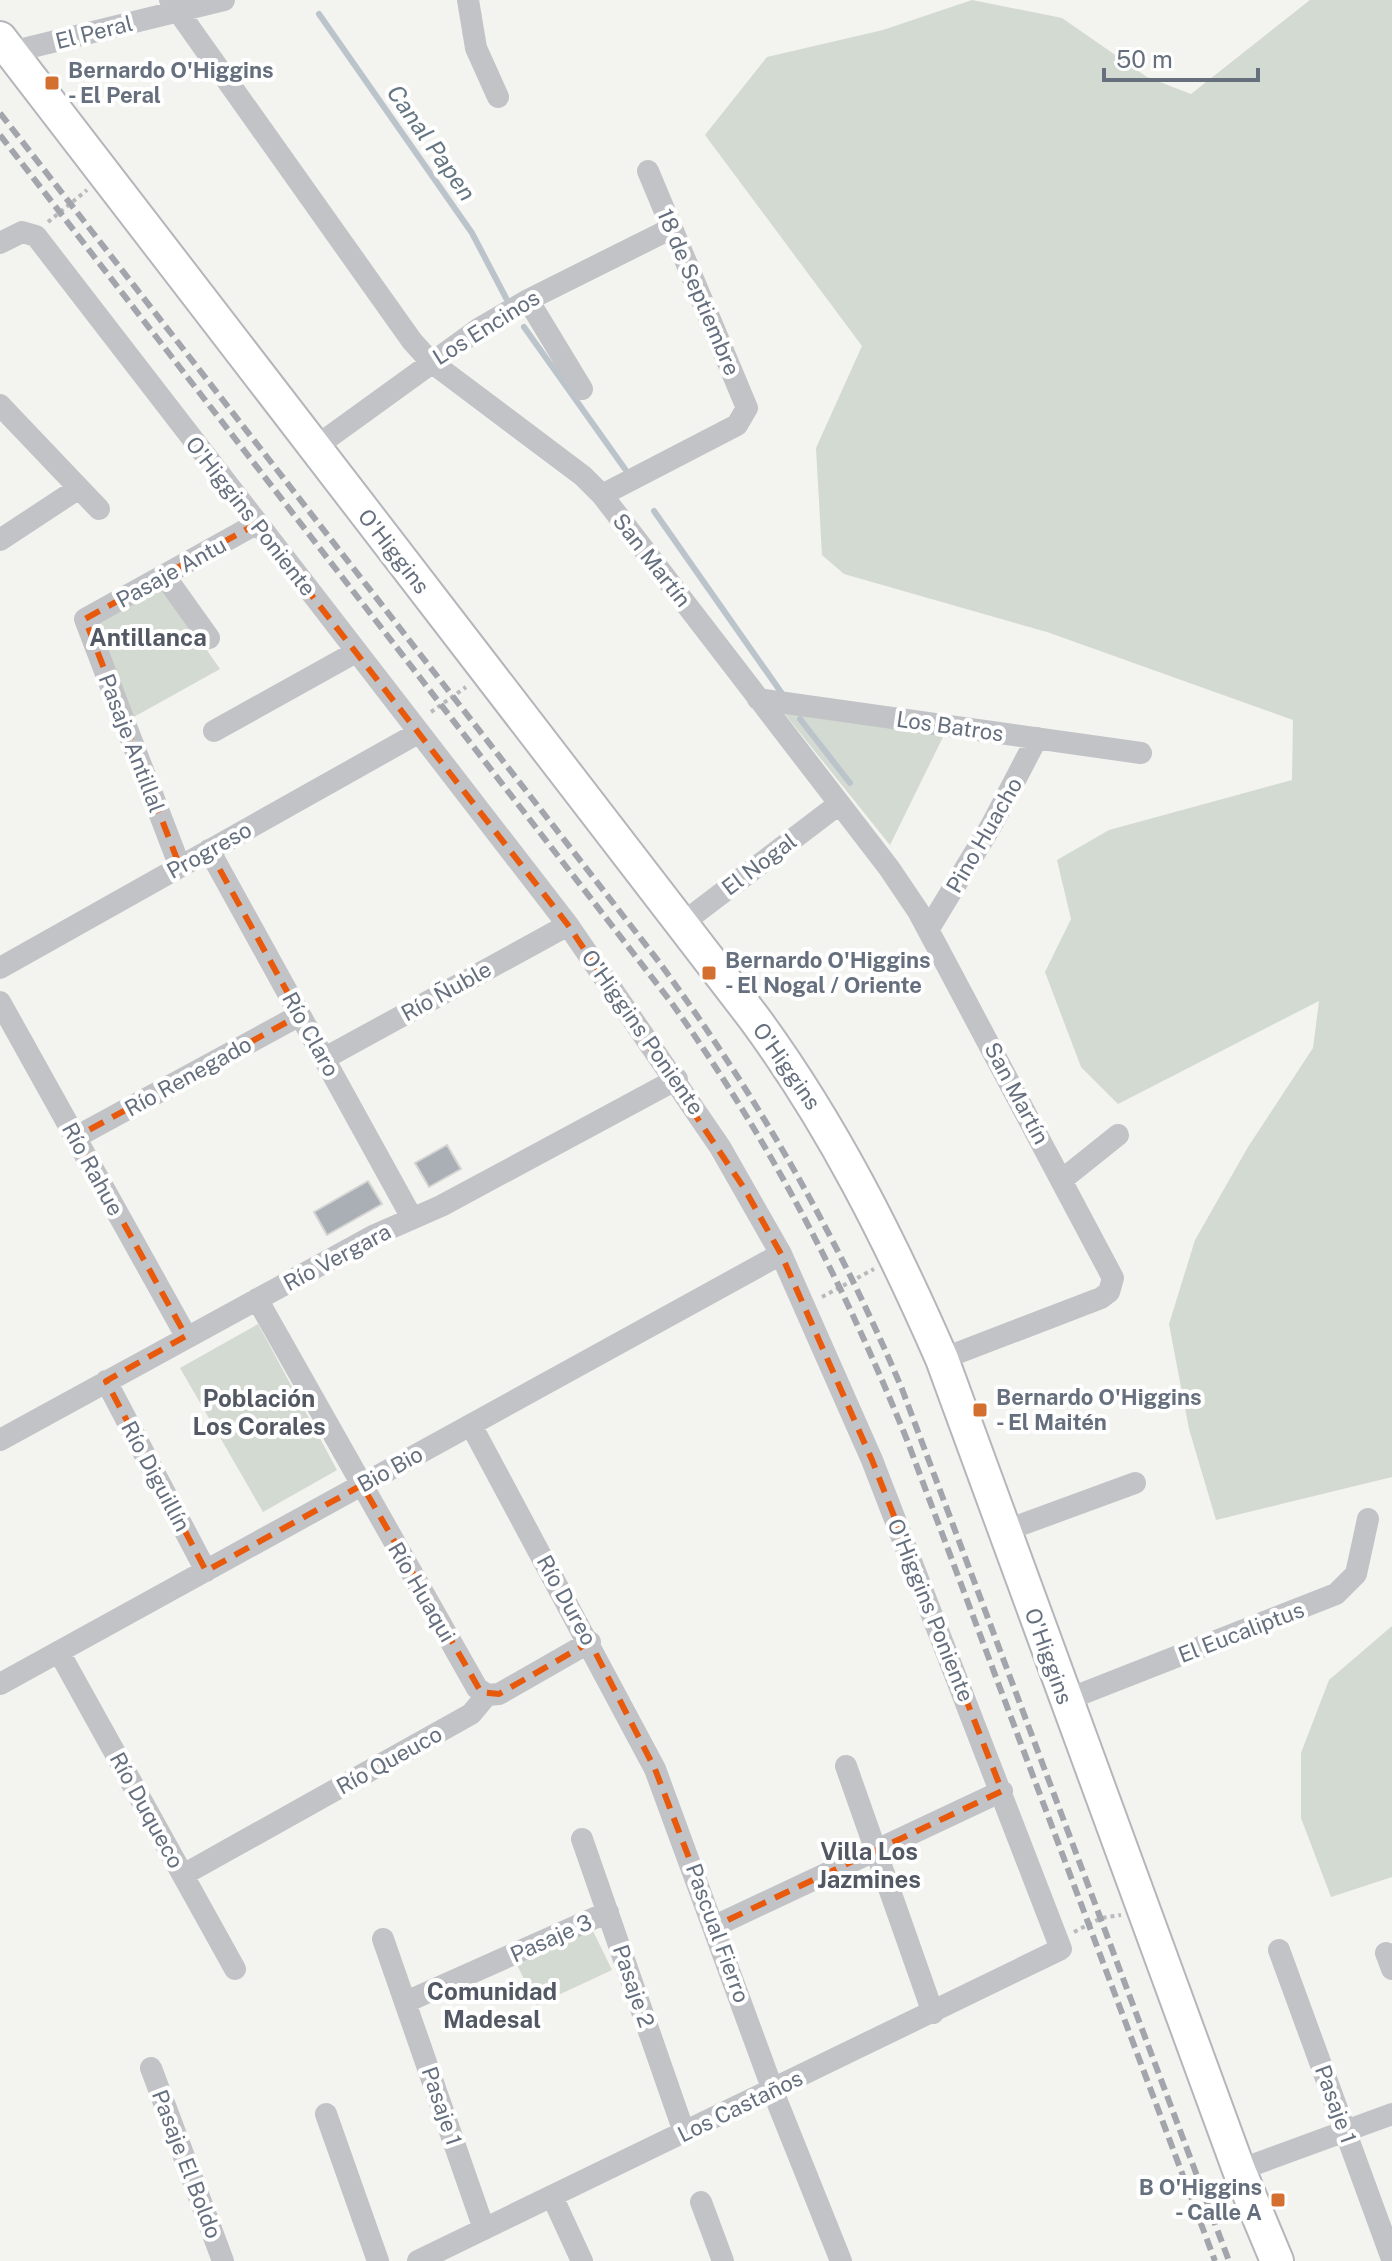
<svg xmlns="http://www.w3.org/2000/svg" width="1392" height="2261" font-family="'Public Sans',sans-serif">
<rect width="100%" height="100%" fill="#f3f3ef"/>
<path fill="#d3dad1" d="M972,0l90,18 85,59 44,17 119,-94h82v1477l-176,43 -27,-91 -20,-105 26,-84 53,-93 65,-99 6,-47 -201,103 -37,-37 -36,-95 26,-53 -14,-59 52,-30 183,-50 1,-60 -246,-88 -203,-58 -22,-19 -6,-107 46,-102 -157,-211 62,-78 116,-27z
M156,586l10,5 54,78 -88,49 -38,-95z
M784,713l160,22 -54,110z
M258,1324l79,146 -74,42 -83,-144z
M1392,1626v251l-61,20 -30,-79v-65l28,-73z
M592,1929l20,41 -75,35 -20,-40z"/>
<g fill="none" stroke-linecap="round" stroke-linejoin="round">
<path stroke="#bcc4cb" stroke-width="6" d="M319,14l153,219 34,65
M524,327l101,142
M654,511l129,184
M800,719l50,64"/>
</g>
<path fill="#aaafb5" stroke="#d4d4d2" stroke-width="2" d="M447,1145l14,24 -32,18 -14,-24z
M368,1181l14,23 -55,31 -13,-23z"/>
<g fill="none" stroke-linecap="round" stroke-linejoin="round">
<g stroke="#b3b6bb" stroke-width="36">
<path id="secondary" d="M0,38l754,980c78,106 135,220 188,341l297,811 38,91"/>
</g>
<path stroke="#b8babc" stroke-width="4" stroke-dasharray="4 4" stroke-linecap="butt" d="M48,222l39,-32
M431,712l35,-25
M822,1297l52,-28
M1074,1932l27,-14 20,-3"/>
<path stroke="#c1c3c7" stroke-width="22" d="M170,0l242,341 18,20 153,115 19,19 287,373 29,43 195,367 -4,14 -8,6 -159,61
M468,0l8,48 22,49
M11,52l213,-52
M0,243l22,-11 14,4 532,689 152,222 61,107 91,206 189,489 -643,312
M528,300l54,89
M0,405l99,104
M314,448l166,-120 48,-28 144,-72
M602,495l135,-70 10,-17 -99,-237
M0,540l79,-52
M164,575l45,63
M758,699l383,54
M214,731l142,-79
M209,850l203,368
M180,867l-95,-248 171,-95
M680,925l159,-121
M928,930l63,-104 46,-88
M0,968l418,-235
M0,1002l186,334
M325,1058l243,-133
M76,1137l224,-122
M1063,1179l55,-44
M257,1299l220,389 10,7
M106,1381l100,190
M471,1425l184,344 123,335 63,157
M0,1440l375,-205 66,-29 236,-127
M1004,1531l131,-48
M59,1652l176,317
M0,1684l781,-430
M487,1695l12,-1 91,-52
M1066,1700l270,-106 20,-20 12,-55
M846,1766l87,247
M582,1839l102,293
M183,1875l288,-161 16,-19
M715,1926l287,-135
M383,1939l101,290
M1279,1950l113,309
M1386,1953l6,16
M406,2002l202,-90
M151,2068l72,193
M326,2114l52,147
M1239,2170l153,-56
M552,2196l30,65
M701,2202l22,59"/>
<use href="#secondary" stroke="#fff" stroke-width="32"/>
<path stroke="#a2a5ab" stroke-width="6" stroke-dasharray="12 6" stroke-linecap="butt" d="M0,113l659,849c98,134 178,273 243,427l327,872
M0,135l671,867c98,137 173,282 236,438l308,821"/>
</g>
<path fill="none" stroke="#e8590c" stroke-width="6" stroke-dasharray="16 10" stroke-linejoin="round" d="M256,524l312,401 176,263 37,66 91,206 130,331 -287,135 -60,-157 -65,-127 -91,52 -18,-2 -119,-207 -156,86 -100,-190 80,-45 -110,-199 224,-122 -91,-165 -29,17 -95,-248z"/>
<g fill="#d4702f" stroke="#fff" stroke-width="3">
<rect x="44" y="75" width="16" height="16" rx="4"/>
<rect x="701" y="965" width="16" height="16" rx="4"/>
<rect x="972" y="1402" width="16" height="16" rx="4"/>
<rect x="1270" y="2192" width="16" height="16" rx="4"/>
</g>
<g text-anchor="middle" stroke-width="8" stroke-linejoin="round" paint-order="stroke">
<g font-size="22" fill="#656f7e" stroke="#fff">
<text transform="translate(94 32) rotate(-14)" y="8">El Peral</text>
<text transform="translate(699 292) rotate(67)" y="8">18 de Septiembre</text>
<text transform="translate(486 327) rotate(-32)" y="8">Los Encinos</text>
<text transform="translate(251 516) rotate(52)" y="8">O'Higgins Poniente</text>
<text transform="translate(394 551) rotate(52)" y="8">O'Higgins</text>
<text transform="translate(652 560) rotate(52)" y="8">San Martín</text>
<text transform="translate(171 572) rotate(-29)" y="8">Pasaje Antu</text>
<text transform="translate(950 726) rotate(8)" y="8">Los Batros</text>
<text transform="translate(132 743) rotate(69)" y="8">Pasaje Antillal</text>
<text transform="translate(984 835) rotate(-60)" y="8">Pino Huacho</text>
<text transform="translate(209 850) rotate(-29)" y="8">Progreso</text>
<text transform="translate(759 864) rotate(-37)" y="8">El Nogal</text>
<text transform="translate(446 991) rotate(-29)" y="8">Río Ñuble</text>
<text transform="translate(643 1032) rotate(55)" y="8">O'Higgins Poniente</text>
<text transform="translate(311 1034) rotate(61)" y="8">Río Claro</text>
<text transform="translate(787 1066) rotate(55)" y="8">O'Higgins</text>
<text transform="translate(188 1076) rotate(-29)" y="8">Río Renegado</text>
<text transform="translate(1017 1093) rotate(62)" y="8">San Martín</text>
<text transform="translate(93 1169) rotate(61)" y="8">Río Rahue</text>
<text transform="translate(337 1257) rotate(-28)" y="8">Río Vergara</text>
<text transform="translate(390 1469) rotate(-29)" y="8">Bio Bio</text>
<text transform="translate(156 1476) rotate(62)" y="8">Río Diguillín</text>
<text transform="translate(422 1592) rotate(60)" y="8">Río Huaqui</text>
<text transform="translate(567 1600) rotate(61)" y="8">Río Dureo</text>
<text transform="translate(931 1610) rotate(68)" y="8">O'Higgins Poniente</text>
<text transform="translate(1241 1632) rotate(-21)" y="8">El Eucaliptus</text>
<text transform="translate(1049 1656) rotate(70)" y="8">O'Higgins</text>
<text transform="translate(389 1760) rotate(-29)" y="8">Río Queuco</text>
<text transform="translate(147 1810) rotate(61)" y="8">Río Duqueco</text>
<text transform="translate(718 1933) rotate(70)" y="8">Pascual Fierro</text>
<text transform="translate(551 1938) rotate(-24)" y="8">Pasaje 3</text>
<text transform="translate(634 1986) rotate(71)" y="8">Pasaje 2</text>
<text transform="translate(1336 2104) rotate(70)" y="8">Pasaje 1</text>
<text transform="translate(442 2106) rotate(71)" y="8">Pasaje 1</text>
<text transform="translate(740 2106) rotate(-26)" y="8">Los Castaños</text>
<text transform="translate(187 2164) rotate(69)" y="8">Pasaje El Boldo</text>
</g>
<g font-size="22" font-weight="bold" fill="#656f7e" stroke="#fff" text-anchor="start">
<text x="68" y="78">Bernardo O'Higgins<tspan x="68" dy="25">- El Peral</tspan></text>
<text x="725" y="968">Bernardo O'Higgins<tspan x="725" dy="25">- El Nogal / Oriente</tspan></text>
<text x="996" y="1405">Bernardo O'Higgins<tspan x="996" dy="25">- El Maitén</tspan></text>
<text x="1262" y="2195" text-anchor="end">B O'Higgins<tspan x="1262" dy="25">- Calle A</tspan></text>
</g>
<g font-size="24" font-style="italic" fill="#657683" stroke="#fff">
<text transform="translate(431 143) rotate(55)" y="8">Canal Papen</text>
</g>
<g font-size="24" font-weight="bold" fill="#525964" stroke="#fff">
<text x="148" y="646">Antillanca</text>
<text x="259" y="1407">Población<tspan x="259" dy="28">Los Corales</tspan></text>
<text x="869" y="1860">Villa Los<tspan x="869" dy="28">Jazmines</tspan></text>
<text x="492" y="2000">Comunidad<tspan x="492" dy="28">Madesal</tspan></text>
</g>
</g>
<path d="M1104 68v12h154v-12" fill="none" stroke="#656f7e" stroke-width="4"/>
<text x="1116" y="68" font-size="24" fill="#656f7e" stroke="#ffffff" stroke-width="6" paint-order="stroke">50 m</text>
</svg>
